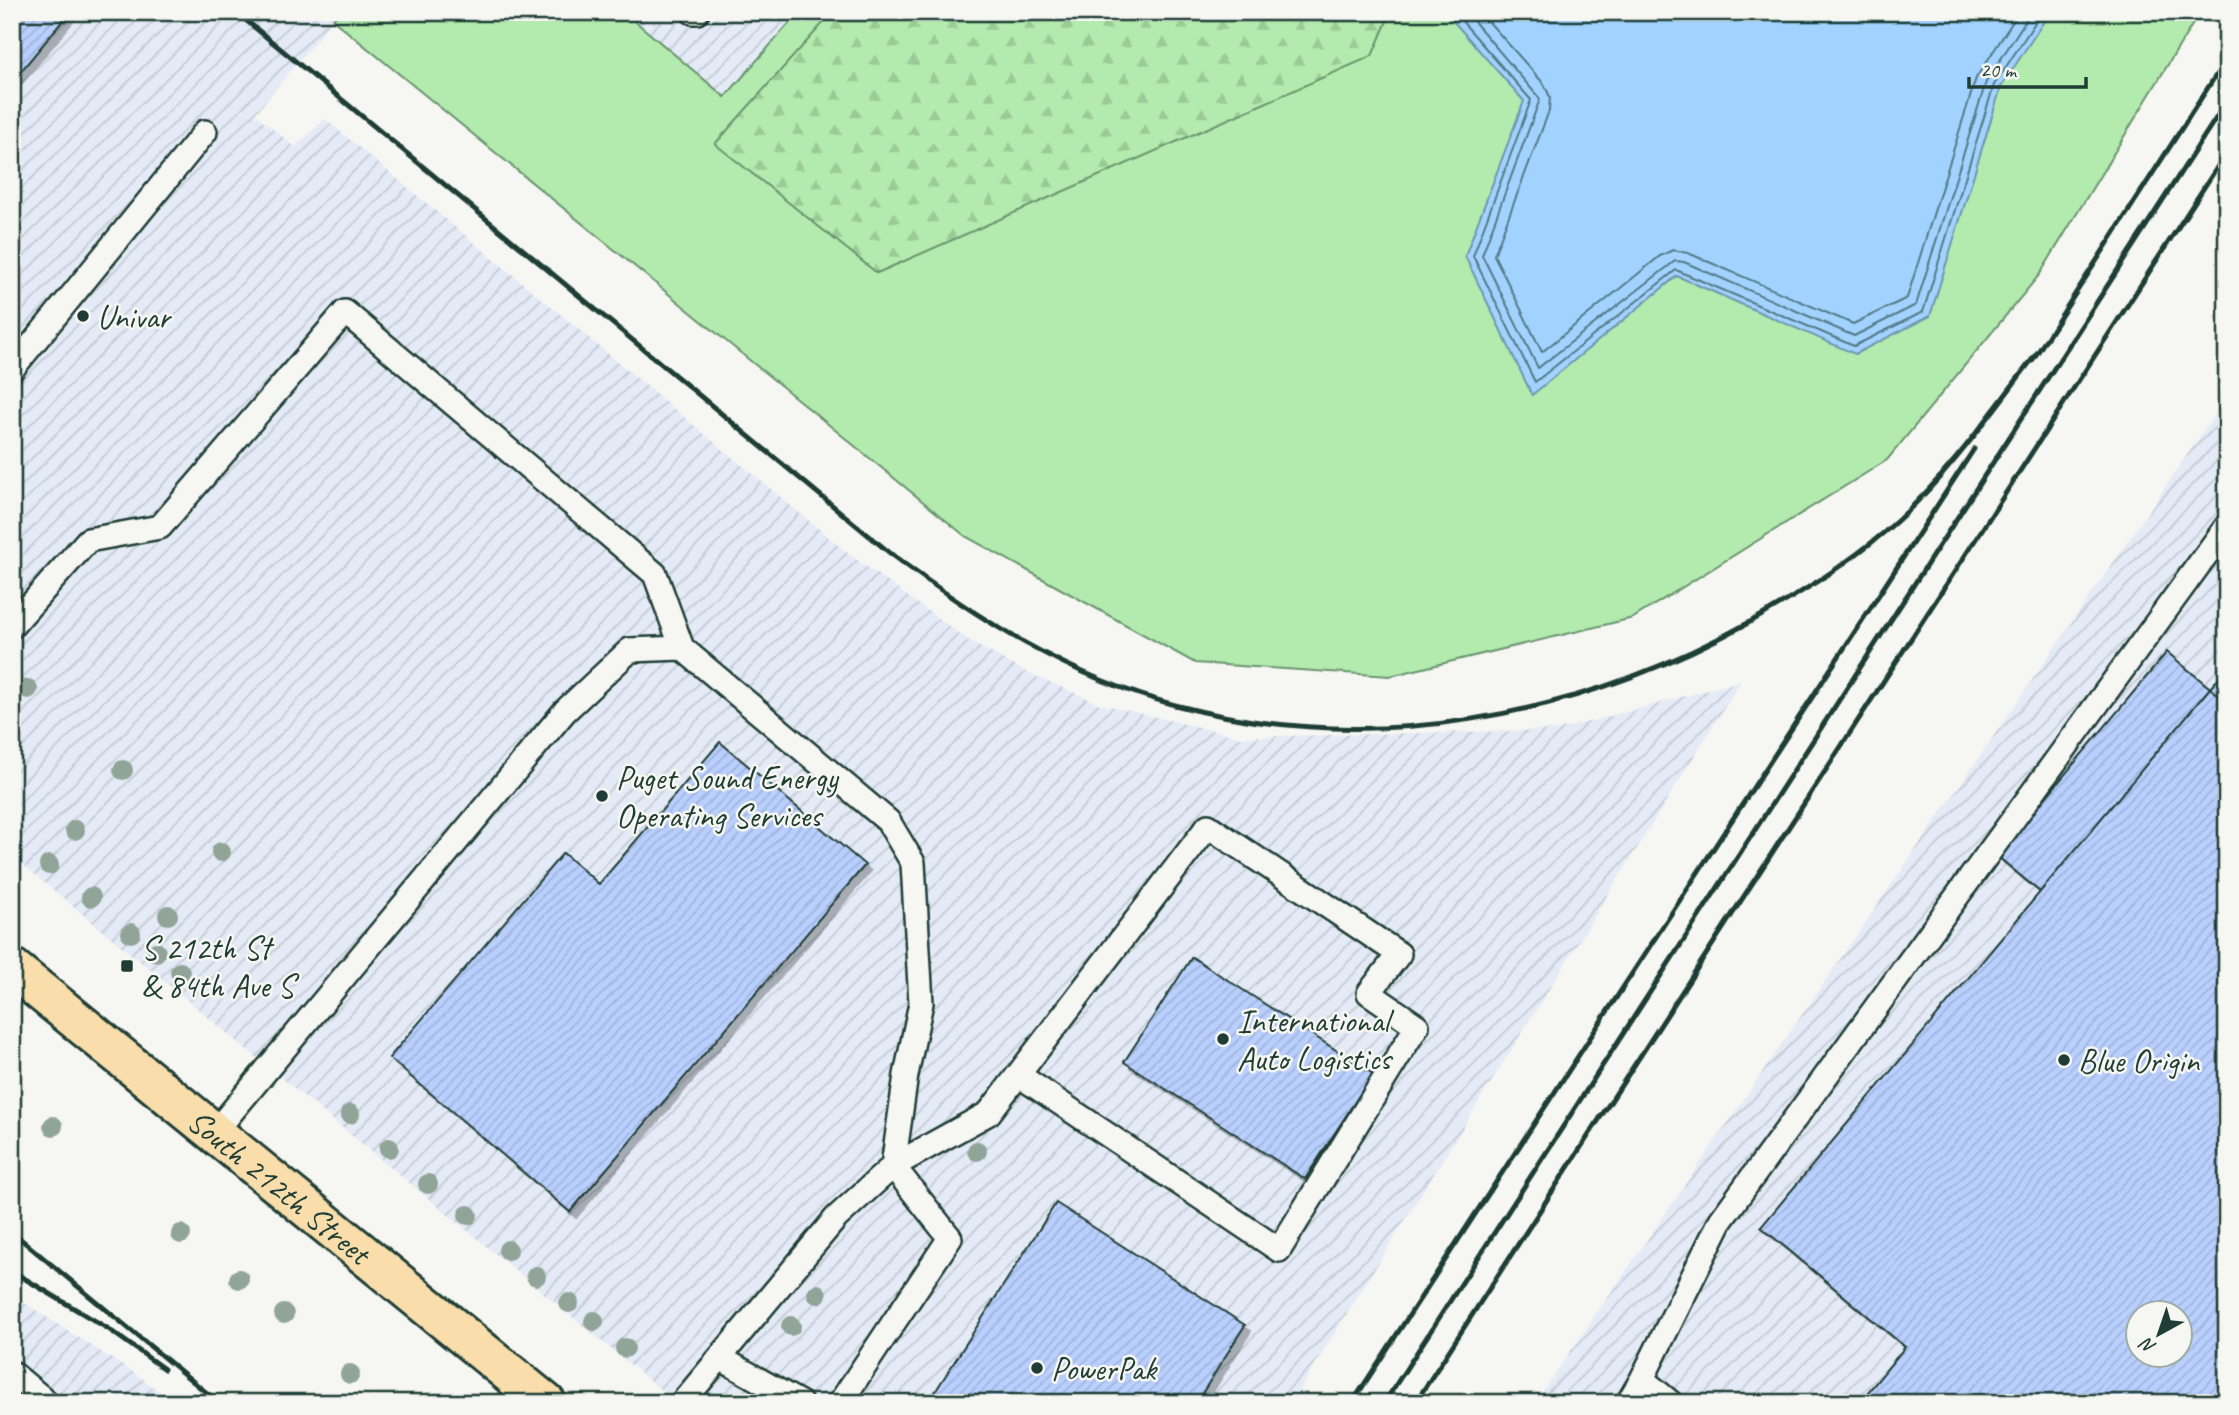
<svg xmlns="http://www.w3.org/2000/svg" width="2239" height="1415" font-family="Caveat,sans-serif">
<defs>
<pattern id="industrial-furrows" width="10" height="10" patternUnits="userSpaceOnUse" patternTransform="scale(1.75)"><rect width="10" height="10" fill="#e4eaf6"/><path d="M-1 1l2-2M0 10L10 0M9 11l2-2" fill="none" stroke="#c3cad4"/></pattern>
<pattern id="forest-firs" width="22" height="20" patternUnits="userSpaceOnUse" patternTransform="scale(1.75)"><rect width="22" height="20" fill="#b3eaad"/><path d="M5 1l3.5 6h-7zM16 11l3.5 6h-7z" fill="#9aca95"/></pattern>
<pattern id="building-hatch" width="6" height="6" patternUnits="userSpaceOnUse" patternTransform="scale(1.75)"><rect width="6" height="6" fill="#b9cffe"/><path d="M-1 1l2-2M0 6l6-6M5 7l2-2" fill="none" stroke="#9fb3da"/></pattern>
<filter id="shadow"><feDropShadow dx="6" dy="6" stdDeviation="0" flood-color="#0004"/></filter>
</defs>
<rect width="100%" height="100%" fill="#f6f6f2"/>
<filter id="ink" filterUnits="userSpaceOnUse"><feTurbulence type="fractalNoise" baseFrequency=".0143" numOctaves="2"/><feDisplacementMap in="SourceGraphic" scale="14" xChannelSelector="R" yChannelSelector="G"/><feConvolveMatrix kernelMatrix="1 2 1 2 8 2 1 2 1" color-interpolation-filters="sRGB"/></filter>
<g filter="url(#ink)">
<path fill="url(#industrial-furrows)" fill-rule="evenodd" d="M12,12h327l-84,102 40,33 30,-28 525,436 121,87 53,29 76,33 141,33 318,-7 182,-49 -450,722h-614l-665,-547z
M624,12h175l-74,86z
M2227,397v1006h-692zM2138,1314h42v42h-42z
M12,1295l128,82 34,26h-162z"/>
<path fill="#b3eaad" stroke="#699470" stroke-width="2" d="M339,12h285l101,85 74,-85h1401l-160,262 -153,186 -254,158 -243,58 -195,-13 -230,-127 -632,-516z"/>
<path fill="url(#forest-firs)" stroke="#699470" stroke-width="2" d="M833,12h558l-19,44 -495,217 -162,-129z"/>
<path fill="#a2d2ff" stroke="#6e96ae" stroke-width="2" d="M1445,12h605l-49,75 -71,229 -75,38 -178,-78 -145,119 -67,-139 59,-155z"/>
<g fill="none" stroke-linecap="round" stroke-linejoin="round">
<path stroke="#537985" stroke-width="2" d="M1454,12l77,88 -58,156 62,126 141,-112 178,76 69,-34 71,-227 48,-73
M1466,12l74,87 -58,156 56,113 137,-107 9,1 170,74 62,-31 70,-223 45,-70
M1480,12l64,72 6,13 -1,14 -55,144 48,97 118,-96 13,-6 15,3 165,71 54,-26 69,-220 43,-66"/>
</g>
<path fill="url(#building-hatch)" stroke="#1f3d34" stroke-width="2" fill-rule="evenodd" filter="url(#shadow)" d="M12,12h58l-58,70z
M2167,652l43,36 -170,204 -43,-36z
M2227,669v33l-17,-14z
M2210,688l17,14v701h-368l46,-56 -144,-120zM2138,1314h42v42h-42z
M720,742l145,123 -295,347 -181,-154 174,-205 36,31z
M1192,957l181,117 -68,105 -181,-117z
M1056,1203l189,122 -49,78h-268z"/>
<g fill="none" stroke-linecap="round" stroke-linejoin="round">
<g stroke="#1f3d34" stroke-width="28">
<path id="lane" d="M693,12h4
M12,369l193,-237
M12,626l76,-86 72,-13 185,-215 310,262 27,74
M214,1133l351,-422 65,-61 52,-2 206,173 25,42 8,140 -15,72 -13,91 57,72 -110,165
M720,1358l80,45
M12,1373l36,30
M1642,1379l79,-159 506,-694
M682,1403l154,-185 57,-52 96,-53 219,-287 191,128 -30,39 48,33 -138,224 -259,-174
M1628,1403l14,-24 29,24"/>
</g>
<g stroke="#1f3d34" stroke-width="44">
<g id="primary">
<path id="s1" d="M12,968l534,435"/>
</g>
</g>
<use href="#lane" stroke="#f6f6f2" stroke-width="23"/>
<use href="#primary" stroke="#f9deab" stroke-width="38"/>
<path stroke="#1f3d34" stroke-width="5" d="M236,12l654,541c86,65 179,124 285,152 195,52 400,14 575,-83 52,-29 103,-61 147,-101 54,-49 96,-111 140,-168
M2032,361l195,-303
M12,1232l207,171
M12,1271l95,57 57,41
M1352,1403l622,-954
M1384,1403l843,-1302
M1415,1403l812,-1251"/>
</g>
<g fill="#90a497">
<circle cx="28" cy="689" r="10"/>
<circle cx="123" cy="770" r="10"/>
<circle cx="75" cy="830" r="10"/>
<circle cx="221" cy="852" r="10"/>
<circle cx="49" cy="865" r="10"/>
<circle cx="91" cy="897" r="10"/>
<circle cx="168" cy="915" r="10"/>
<circle cx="131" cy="933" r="10"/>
<circle cx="156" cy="952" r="10"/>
<circle cx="180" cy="972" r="10"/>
<circle cx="350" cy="1114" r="10"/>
<circle cx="53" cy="1126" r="10"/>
<circle cx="389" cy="1148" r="10"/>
<circle cx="977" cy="1151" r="10"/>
<circle cx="428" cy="1184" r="10"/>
<circle cx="468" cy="1215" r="10"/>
<circle cx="181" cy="1234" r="10"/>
<circle cx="508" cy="1250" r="10"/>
<circle cx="536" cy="1276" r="10"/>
<circle cx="239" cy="1279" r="10"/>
<circle cx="817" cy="1294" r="10"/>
<circle cx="569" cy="1303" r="10"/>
<circle cx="284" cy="1314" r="10"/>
<circle cx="594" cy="1321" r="10"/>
<circle cx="791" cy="1326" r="10"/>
<circle cx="625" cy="1348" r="10"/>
<circle cx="350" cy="1374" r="10"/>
</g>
</g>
<g fill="#1f3d34" stroke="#f6f6f2" stroke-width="2.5">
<circle cx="83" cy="316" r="7"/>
<circle cx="602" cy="796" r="7"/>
<rect x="120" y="959" width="14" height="14" rx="3.5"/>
<circle cx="1223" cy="1039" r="7"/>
<circle cx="2064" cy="1060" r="7"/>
<circle cx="1037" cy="1368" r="7"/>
</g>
<g text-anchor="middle" stroke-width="5" stroke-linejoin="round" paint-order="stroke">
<g font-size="33" fill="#1f3d34" stroke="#f6f6f2" text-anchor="start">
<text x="97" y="328">Univar</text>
<text x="616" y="789">Puget Sound Energy<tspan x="616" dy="38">Operating Services</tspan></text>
<text x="141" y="959">S 212th St<tspan x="141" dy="38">&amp; 84th Ave S</tspan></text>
<text x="1237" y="1032">International<tspan x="1237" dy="38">Auto Logistics</tspan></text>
<text x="2078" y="1072">Blue Origin</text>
<text x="1051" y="1380">PowerPak</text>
</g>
<g font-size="33" fill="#1f3d34" stroke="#f6f6f2">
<text dy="12" stroke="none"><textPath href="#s1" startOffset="345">South 212th Street</textPath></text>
</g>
</g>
<rect width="2239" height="1415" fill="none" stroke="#f6f6f2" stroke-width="42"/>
<rect x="21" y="21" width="2197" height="1373" fill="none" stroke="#1f3d34" stroke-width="2.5" filter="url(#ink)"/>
<g transform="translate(2159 1334) rotate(220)"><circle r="33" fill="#f6f6f2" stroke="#a0aca6" stroke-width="2"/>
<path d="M0-5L12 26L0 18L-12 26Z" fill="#1f3d34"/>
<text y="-10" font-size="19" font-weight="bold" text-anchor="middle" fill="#1f3d34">N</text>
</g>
<path d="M1969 77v10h117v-10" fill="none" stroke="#1f3d34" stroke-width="3.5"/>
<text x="1980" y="77" font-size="21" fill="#1f3d34" stroke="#f6f6f2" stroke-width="5" paint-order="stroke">20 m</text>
</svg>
